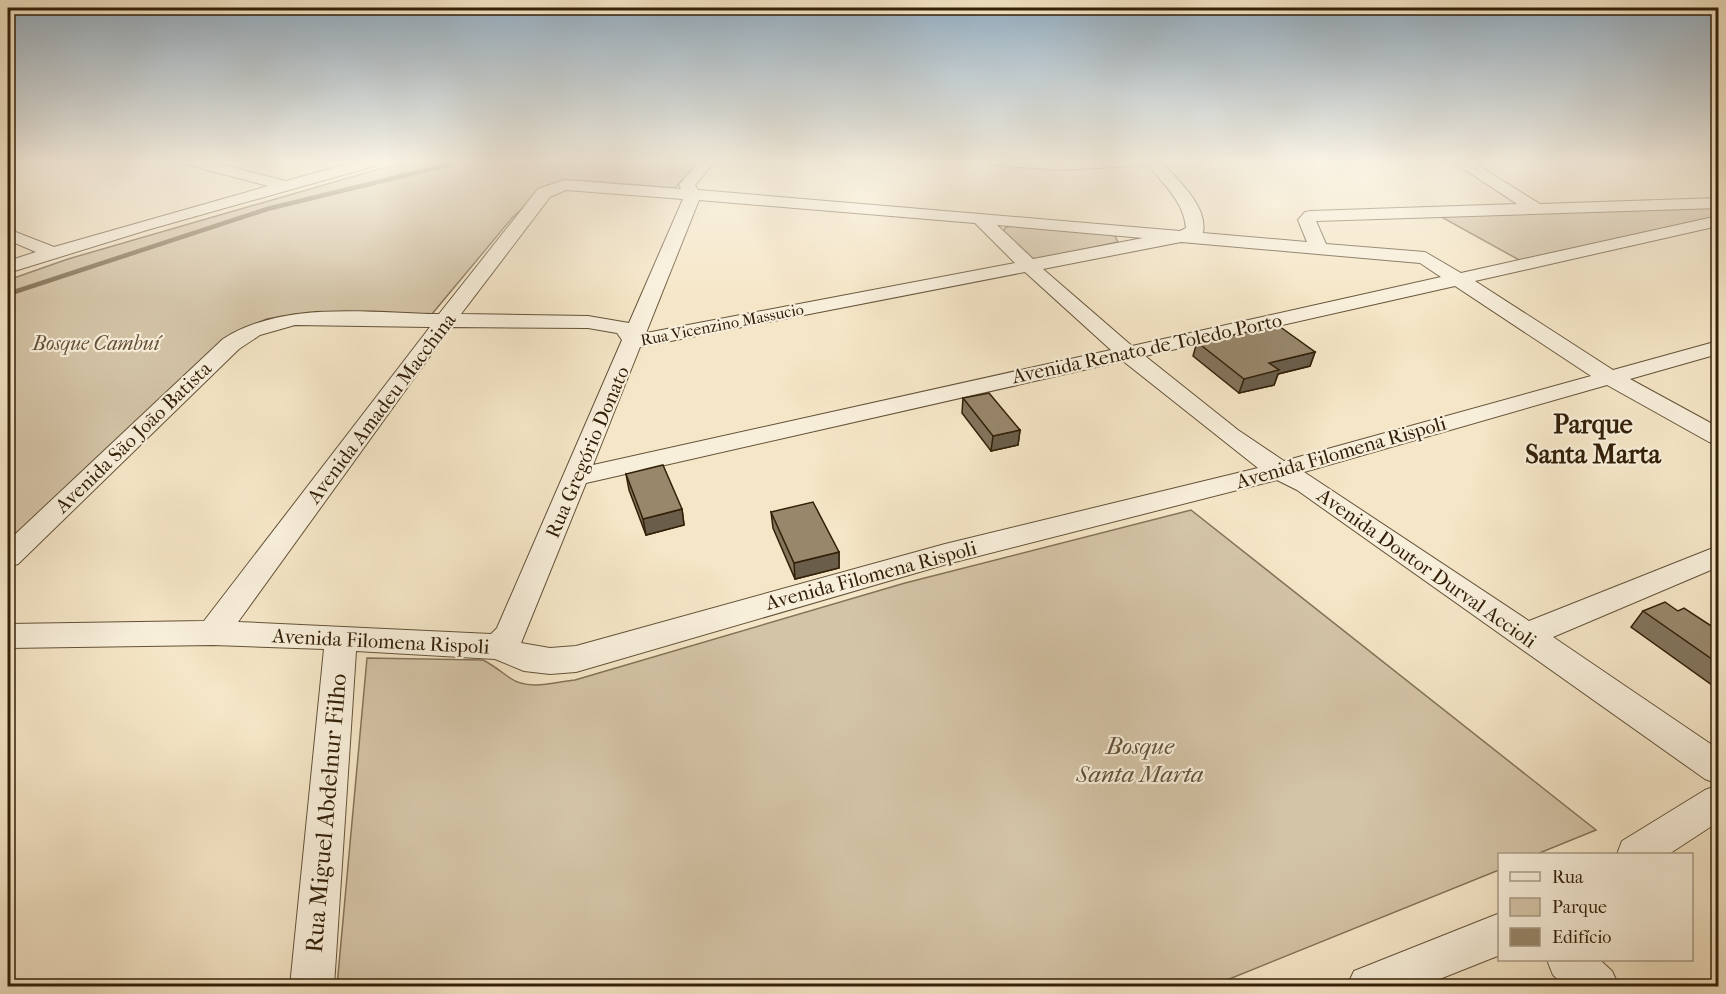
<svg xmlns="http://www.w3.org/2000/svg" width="1726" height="994" font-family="'IM FELL French Canon',serif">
<rect width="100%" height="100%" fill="#f5e6c7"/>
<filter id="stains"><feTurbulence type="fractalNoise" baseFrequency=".00333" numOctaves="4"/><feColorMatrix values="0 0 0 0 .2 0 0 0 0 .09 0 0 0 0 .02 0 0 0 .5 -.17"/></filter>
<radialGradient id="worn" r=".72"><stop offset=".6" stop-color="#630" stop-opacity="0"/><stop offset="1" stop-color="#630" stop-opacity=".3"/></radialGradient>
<path fill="#d4c4a7" stroke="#847258" stroke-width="1.5" d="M410,160h255l32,4 -22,24 -100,-8 -27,5 -36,33 -80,96 -147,2 -18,3 -36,15 -99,96 -124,113v-263l60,-21z
M1718,206v11l-197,44 -87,-48z
M1013,225l93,8 9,3 3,6 -85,18 -30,-27 2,-5z
M1191,510l405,320 -59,24h-37l-1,16 -287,116h-875l30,-328 116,2c10,5 17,11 27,18 18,13 45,4 65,2l330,-97z"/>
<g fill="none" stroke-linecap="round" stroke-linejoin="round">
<path stroke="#806f54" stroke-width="4.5" d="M8,294l259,-85 201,-49"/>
<g stroke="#645238" stroke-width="2">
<path id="street" d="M178,160h26l82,21 76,-21h26l-3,3 -238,67 -139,43v-12l28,-9 -28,-12v-11l46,18 214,-61 -87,-23z
M700,160h16l-21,25 3,5 482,41 6,-3c-2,-26 -22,-43 -38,-63l-86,5 -70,-5 -8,-5h189l-9,5c16,17 44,42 39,68l104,9 -9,-22 7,-8 6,-1 206,-7 -67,-44h19l71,44 178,-6v10l-402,13 10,23 99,8 36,21 257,-57v10l-243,55 138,89 105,-29v13l-88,25 88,48v17l-9,-2 -102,-57 -303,87 225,149 189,-75v21l-165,70 165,112v35l-13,-5 -408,-289 -20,-10 -330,84 -371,108 -26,2 -26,-3 -29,-12 -139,-8 -22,335h-44l34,-337 -111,-4 -205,3v-24l196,-3 226,-294 -135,-2 -35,10 -21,14 -221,215 -10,3v-26l215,-202c61,-39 147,-26 216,-25l99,-125 26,-9 117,9 -2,-4zM566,190l117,9 -54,124 -41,-7 -127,-2 89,-117zM699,200l276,23 40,40 -369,70zM997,225l146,13 -110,21zM1181,242l239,21 21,14 -309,69 -89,-77zM1025,272l86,78 -518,115 47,-118zM1455,286l136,90 -307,85 -46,-31 -93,-74zM451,327l137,1 29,5 5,7 -125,288 -6,6 -253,-12zM1123,361l135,107 -313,76 -369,102 -26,2 -29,-5 65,-160z
M1718,785v37l-49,32h-52l5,-13 83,-51z
M1500,913v42l-78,31h-75l7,-15z
M1547,960h53l12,11 7,15h-54l-12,-11z"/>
</g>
<use href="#street" fill="#f8efdb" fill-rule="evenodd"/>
</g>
<path fill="#83745c" stroke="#332008" stroke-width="1.5" d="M1197,342l118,10 -5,14 -32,8 -4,11 -35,8 -46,-37z
M963,398l57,32 -2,15 -27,6 -29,-38z
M626,474l56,35 2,16 -38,10 -17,-45z
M771,512l68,40v16l-44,11 -22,-51z
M1643,611h35l41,20v59l-88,-63z"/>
<path fill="#6a5e4b" stroke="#332008" stroke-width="1.5" d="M1315,352l-5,14 -32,8 -4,11 -35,8 5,-14 25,-16z
M1020,430l-2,15 -27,6 2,-15z
M682,509l2,16 -38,10 -3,-16z
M839,552v16l-44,11 -1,-16z"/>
<path fill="#98876b" stroke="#332008" stroke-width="1.5" d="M1279,326l36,26 -46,11 10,7 -35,9 -47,-37z
M989,393l31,37 -27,6 -30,-38z
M663,465l19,44 -39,10 -17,-45z
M813,502l26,50 -45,11 -23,-51z
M1665,602l13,9 6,-3 35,23v33l-76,-53z"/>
<linearGradient id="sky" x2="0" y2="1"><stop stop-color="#93adc1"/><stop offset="0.54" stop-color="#faf4e6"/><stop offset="1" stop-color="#faf4e6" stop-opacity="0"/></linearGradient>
<rect width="1726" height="299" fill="url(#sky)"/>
<g text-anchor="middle" stroke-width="4.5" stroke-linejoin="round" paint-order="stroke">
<g font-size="16" fill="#332008" stroke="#f8efdb">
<text transform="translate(722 324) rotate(-11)" y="6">Rua Vicenzino Massucio</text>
</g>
<g font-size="20" font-style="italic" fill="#635138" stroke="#f8efdb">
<text x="96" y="350">Bosque Cambuí</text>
</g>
<g font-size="20" fill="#332008" stroke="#f8efdb">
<text transform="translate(1147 348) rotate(-12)" y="7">Avenida Renato de Toledo Porto</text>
<text transform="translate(381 408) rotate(-53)" y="7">Avenida Amadeu Macchina</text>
<text transform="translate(133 437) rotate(-44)" y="7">Avenida São João Batista</text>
<text transform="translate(587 452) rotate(-67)" y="7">Rua Gregório Donato</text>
<text transform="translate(1341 452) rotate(-16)" y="7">Avenida Filomena Rispoli</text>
<text transform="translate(1427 568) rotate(35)" y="7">Avenida Doutor Durval Accioli</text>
<text transform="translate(871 575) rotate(-15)" y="7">Avenida Filomena Rispoli</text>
<text transform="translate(381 641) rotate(3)" y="7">Avenida Filomena Rispoli</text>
</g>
<g font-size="24" font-style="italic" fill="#635138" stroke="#f8efdb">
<text x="1140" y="754">Bosque<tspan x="1140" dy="28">Santa Marta</tspan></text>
</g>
<g font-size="24" fill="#332008" stroke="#f8efdb">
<text transform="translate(326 813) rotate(-85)" y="8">Rua Miguel Abdelnur Filho</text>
</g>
<g font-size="26" font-weight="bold" fill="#332008" stroke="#f8efdb">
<text x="1593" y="433">Parque<tspan x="1593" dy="30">Santa Marta</tspan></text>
</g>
</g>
<rect width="1726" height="994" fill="none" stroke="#f5e6c7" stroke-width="30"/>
<rect x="9" y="9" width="1708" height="976" fill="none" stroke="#332008" stroke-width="3"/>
<rect x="15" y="15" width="1696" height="964" fill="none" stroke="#332008" stroke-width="1.5"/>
<rect x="1498" y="853" width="195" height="108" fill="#f8efdb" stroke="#a99c87" stroke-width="1.5"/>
<rect x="1510" y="872" width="30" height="9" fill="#f8efdb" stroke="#a99c87" stroke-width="1.5"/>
<text x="1552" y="883" font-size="18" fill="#332008">Rua</text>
<rect x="1510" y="898" width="30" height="18" fill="#d4c4a7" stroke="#a99c87" stroke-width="1.5"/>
<text x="1552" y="913" font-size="18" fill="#332008">Parque</text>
<rect x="1510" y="928" width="30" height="18" fill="#98876b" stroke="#a99c87" stroke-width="1.5"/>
<text x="1552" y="943" font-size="18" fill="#332008">Edifício</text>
<rect width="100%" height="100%" filter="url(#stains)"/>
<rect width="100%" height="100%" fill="url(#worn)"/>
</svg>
